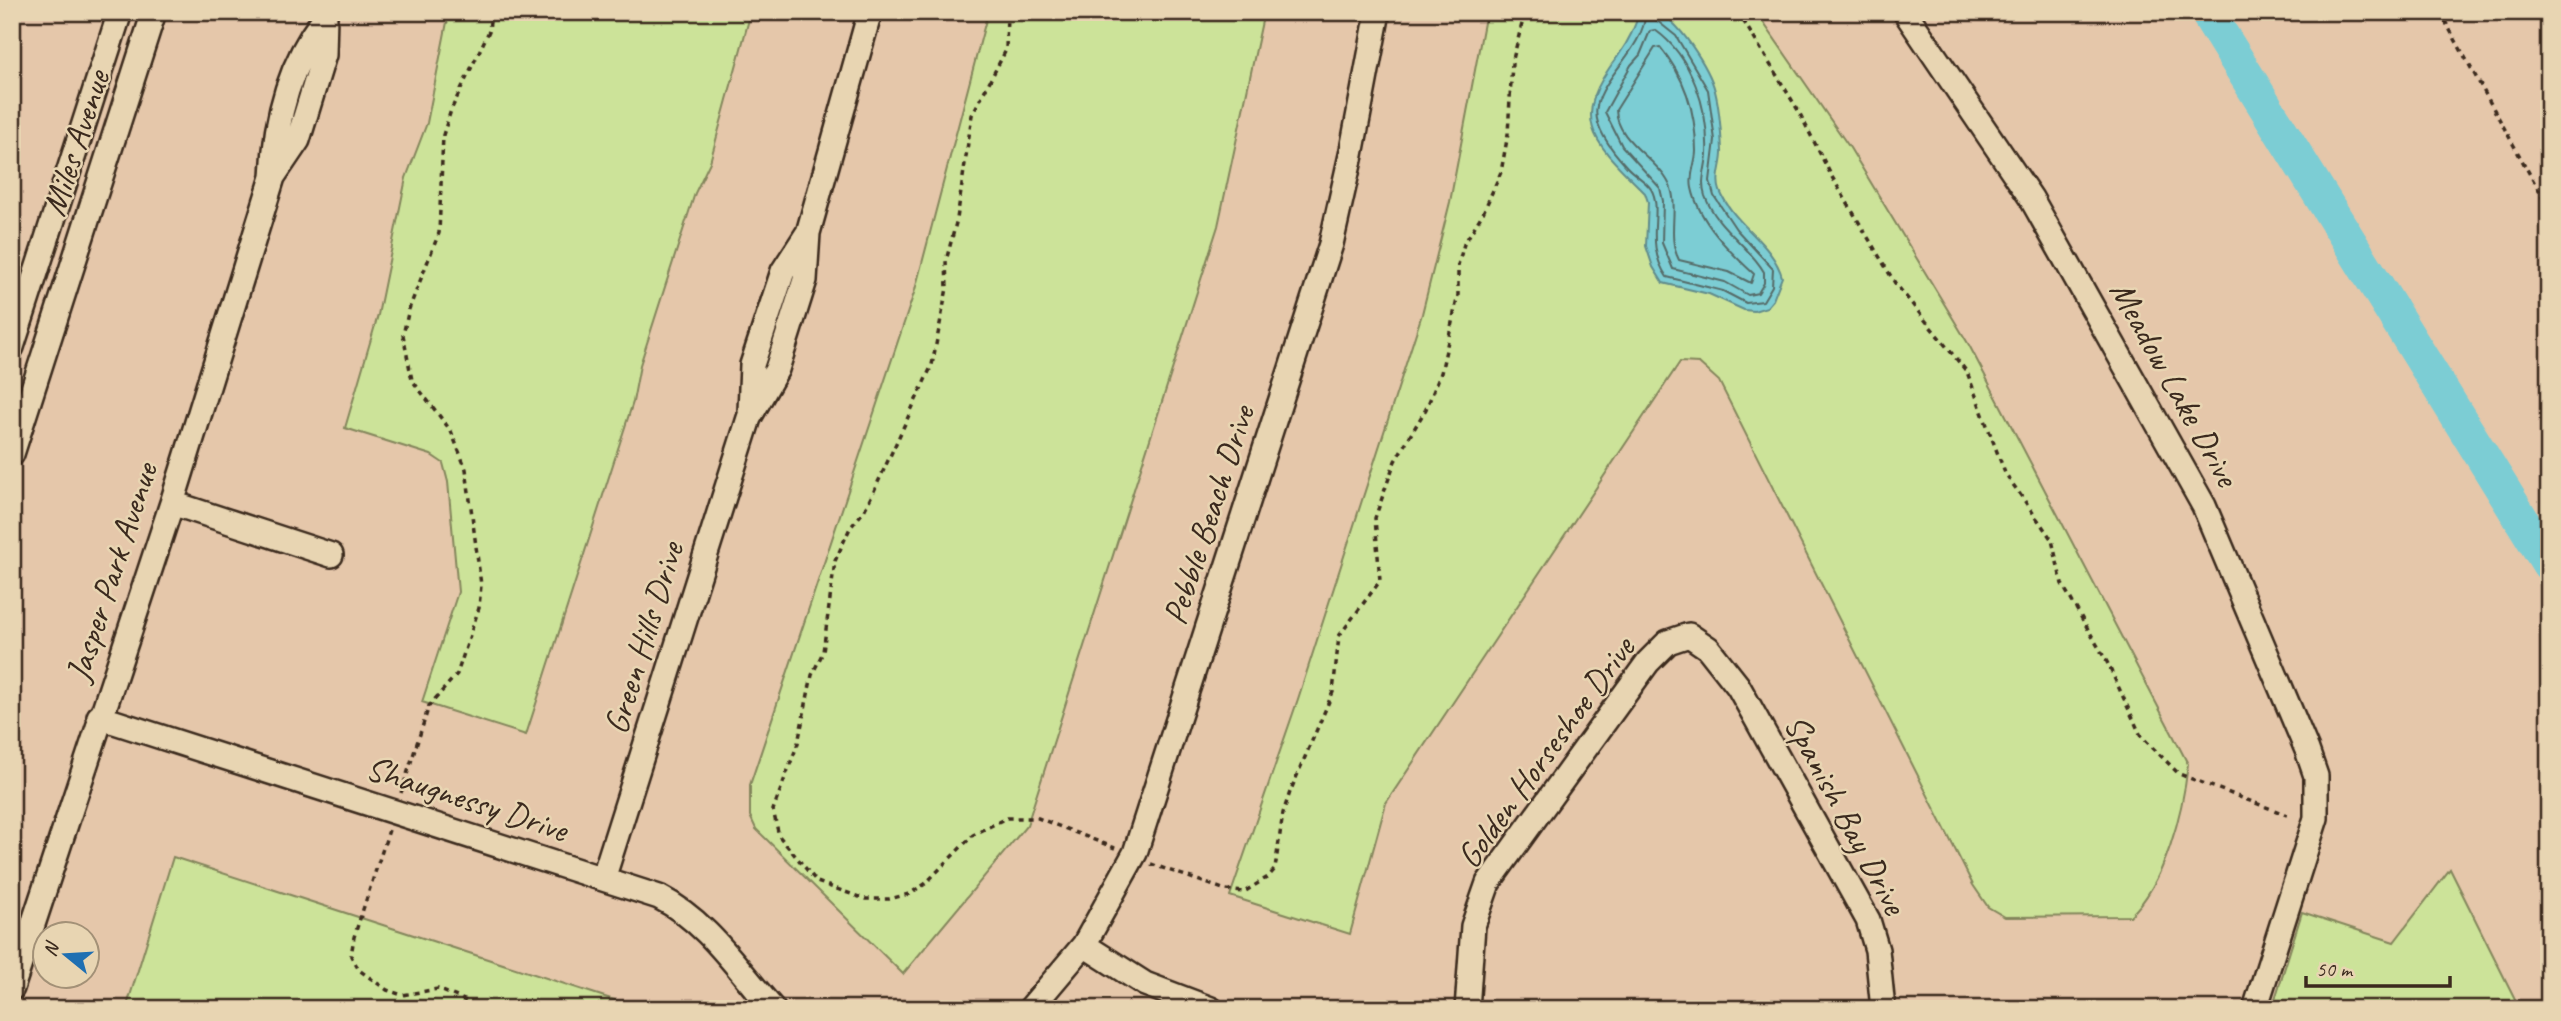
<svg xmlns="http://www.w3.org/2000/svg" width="2561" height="1021" font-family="Caveat,sans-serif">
<rect width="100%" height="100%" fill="#e5c7aa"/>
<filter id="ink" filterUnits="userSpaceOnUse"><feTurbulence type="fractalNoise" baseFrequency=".0143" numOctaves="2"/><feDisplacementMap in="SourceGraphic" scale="14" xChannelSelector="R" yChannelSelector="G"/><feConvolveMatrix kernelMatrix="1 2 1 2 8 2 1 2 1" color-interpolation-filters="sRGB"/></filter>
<g filter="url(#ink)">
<path fill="#cce399" stroke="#84865c" stroke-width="2" d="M449,12h302l-41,150 -15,31 -55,172 -7,37 -107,333 -104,-33 36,-110 -10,-110 -5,-19 -12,-8 -86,-27 33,-113 28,-137 21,-55z
M988,12h276l-46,214 -191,599 -124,149 -147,-145 -6,-13v-31l165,-495z
M1486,12h270l94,136 119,197 219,419c-5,47 -23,120 -58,152l-125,1 -17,-10 -15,-22 -254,-504 -20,-18 -19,-1 -294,441 -36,131 -120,-38 68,-197 124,-385 28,-112z
M173,857l444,144 8,8h-499z
M2450,869l70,140h-248l30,-97 92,30z"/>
<path fill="#7ccdd4" stroke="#628c8b" stroke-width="2" d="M1639,12c5,0 12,-1 17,0 22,6 54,58 59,79 5,19 6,39 7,59 1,14 -7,27 -2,41 14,34 53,52 62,86l-9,23 -6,7 -13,4 -10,-1 -35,-16 -46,-11 -10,-16 -7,-21 2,-44 -3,-9c-50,-50 -78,-71 -27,-137 10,-14 17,-27 21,-44z"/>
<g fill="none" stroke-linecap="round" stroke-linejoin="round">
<path stroke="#556b67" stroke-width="2" d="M1646,12c-3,38 -41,61 -49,94 -5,21 17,47 30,61 7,8 18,13 24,22 13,22 -8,53 16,88l56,14 23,12 17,-2 9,-15 1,-17 -37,-40 -22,-33 -4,-15 5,-41 -7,-50 -32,-54 -20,-16 -3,-8
M1655,30c37,26 54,80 52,124 -1,16 -7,27 -2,42 12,33 44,49 59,76v11l-6,10 -10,2 -23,-13 -52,-13 -11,-26 1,-42 -3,-13 -38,-42 -17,-34 26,-47 9,-10 10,-24z
M1660,47c25,30 36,65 36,104 0,12 -7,24 -4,37 7,34 37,63 62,86l-3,9 -22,-11 -50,-12c-14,-26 3,-56 -12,-80 -14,-24 -50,-39 -51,-70l39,-62z"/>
<path stroke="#7ccdd4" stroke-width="35" d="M2207,12l342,552"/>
<g stroke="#3b2a1e" stroke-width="28">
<path id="minor" d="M1905,12l126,186 173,308 103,244 9,26v42l-61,191
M273,177l25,-37 26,-85 1,-40
M12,347l108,-335
M750,411l2,-46 31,-94 24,-37
M12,454l142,-442
M172,503l159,52
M99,717l560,180c49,25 78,72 114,112
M603,879l146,-461 28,-49 28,-89 3,-47 62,-221
M1084,945l61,39 66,25
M12,988l160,-485 101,-326c2,-56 16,-112 50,-157
M1030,1009l54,-64 51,-92 196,-609 20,-89 27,-143
M1467,1009l6,-83 15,-43 160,-221 20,-20 21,-7 19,13 30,38 130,234 9,30 6,59"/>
</g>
<path stroke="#3b2a1e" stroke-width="3.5" stroke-dasharray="5 5" stroke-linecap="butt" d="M1007,12l-1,38 -34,65 -15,104 -11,42 1,27 -15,77 -58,126 -10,20 -14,17 -15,33 -12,91 -11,23 -14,68 -25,67 6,26 38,46 48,17h24l20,-5 16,-10 48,-49 33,-17h32l77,30
M1738,12l60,98 34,67 63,106 72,89 38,101 47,67 10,44 45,78 34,74 38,38 108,41
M2440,12l109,197
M401,793l28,-87 28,-32 22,-66 2,-23 -15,-116 -15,-38 -39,-51 -9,-45 6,-26 30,-76 4,-98 8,-25 38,-79 2,-19
M389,830l-35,107 -3,19 8,14 28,20 15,5 36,-6 47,20
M1151,864l75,26 18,2 24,-15 7,-8 8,-56 7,-21 43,-100 6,-56 41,-55 -5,-63 20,-57 31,-52 15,-36 17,-78v-30l6,-21 19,-31 18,-41 7,-38 4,-71 13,-51
M518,1009l38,-4 15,4"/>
<use href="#minor" stroke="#e8d5b2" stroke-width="23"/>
</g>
</g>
<g text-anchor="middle" stroke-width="5" stroke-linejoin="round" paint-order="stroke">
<g font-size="35" fill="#3b2a1e" stroke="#e8d5b2">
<text transform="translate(75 143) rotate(-72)" y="12">Miles Avenue</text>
<text transform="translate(2175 383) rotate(61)" y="12">Meadow Lake Drive</text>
<text transform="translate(1208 515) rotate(-72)" y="12">Pebble Beach Drive</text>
<text transform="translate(111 572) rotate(-72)" y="12">Jasper Park Avenue</text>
<text transform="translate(643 638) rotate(-73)" y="12">Green Hills Drive</text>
<text transform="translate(1545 752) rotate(-54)" y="12">Golden Horseshoe Drive</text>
<text transform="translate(467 798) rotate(18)" y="12">Shaugnessy Drive</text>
<text transform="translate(1846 814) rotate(62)" y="12">Spanish Bay Drive</text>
</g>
</g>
<rect width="2561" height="1021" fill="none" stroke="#e8d5b2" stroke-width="42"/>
<rect x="21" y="21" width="2519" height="979" fill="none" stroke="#3b2a1e" stroke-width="2.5" filter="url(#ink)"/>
<g transform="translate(66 955) rotate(288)"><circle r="33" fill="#e8d5b2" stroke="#a39177" stroke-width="2"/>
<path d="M0-5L12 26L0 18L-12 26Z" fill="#1f6fb2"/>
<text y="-10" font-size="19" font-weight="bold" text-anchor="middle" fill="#3b2a1e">N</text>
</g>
<path d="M2306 976v10h144v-10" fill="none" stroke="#3b2a1e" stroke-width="3.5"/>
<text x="2316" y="976" font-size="21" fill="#3b2a1e" stroke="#e8d5b2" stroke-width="5" paint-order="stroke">50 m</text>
</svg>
